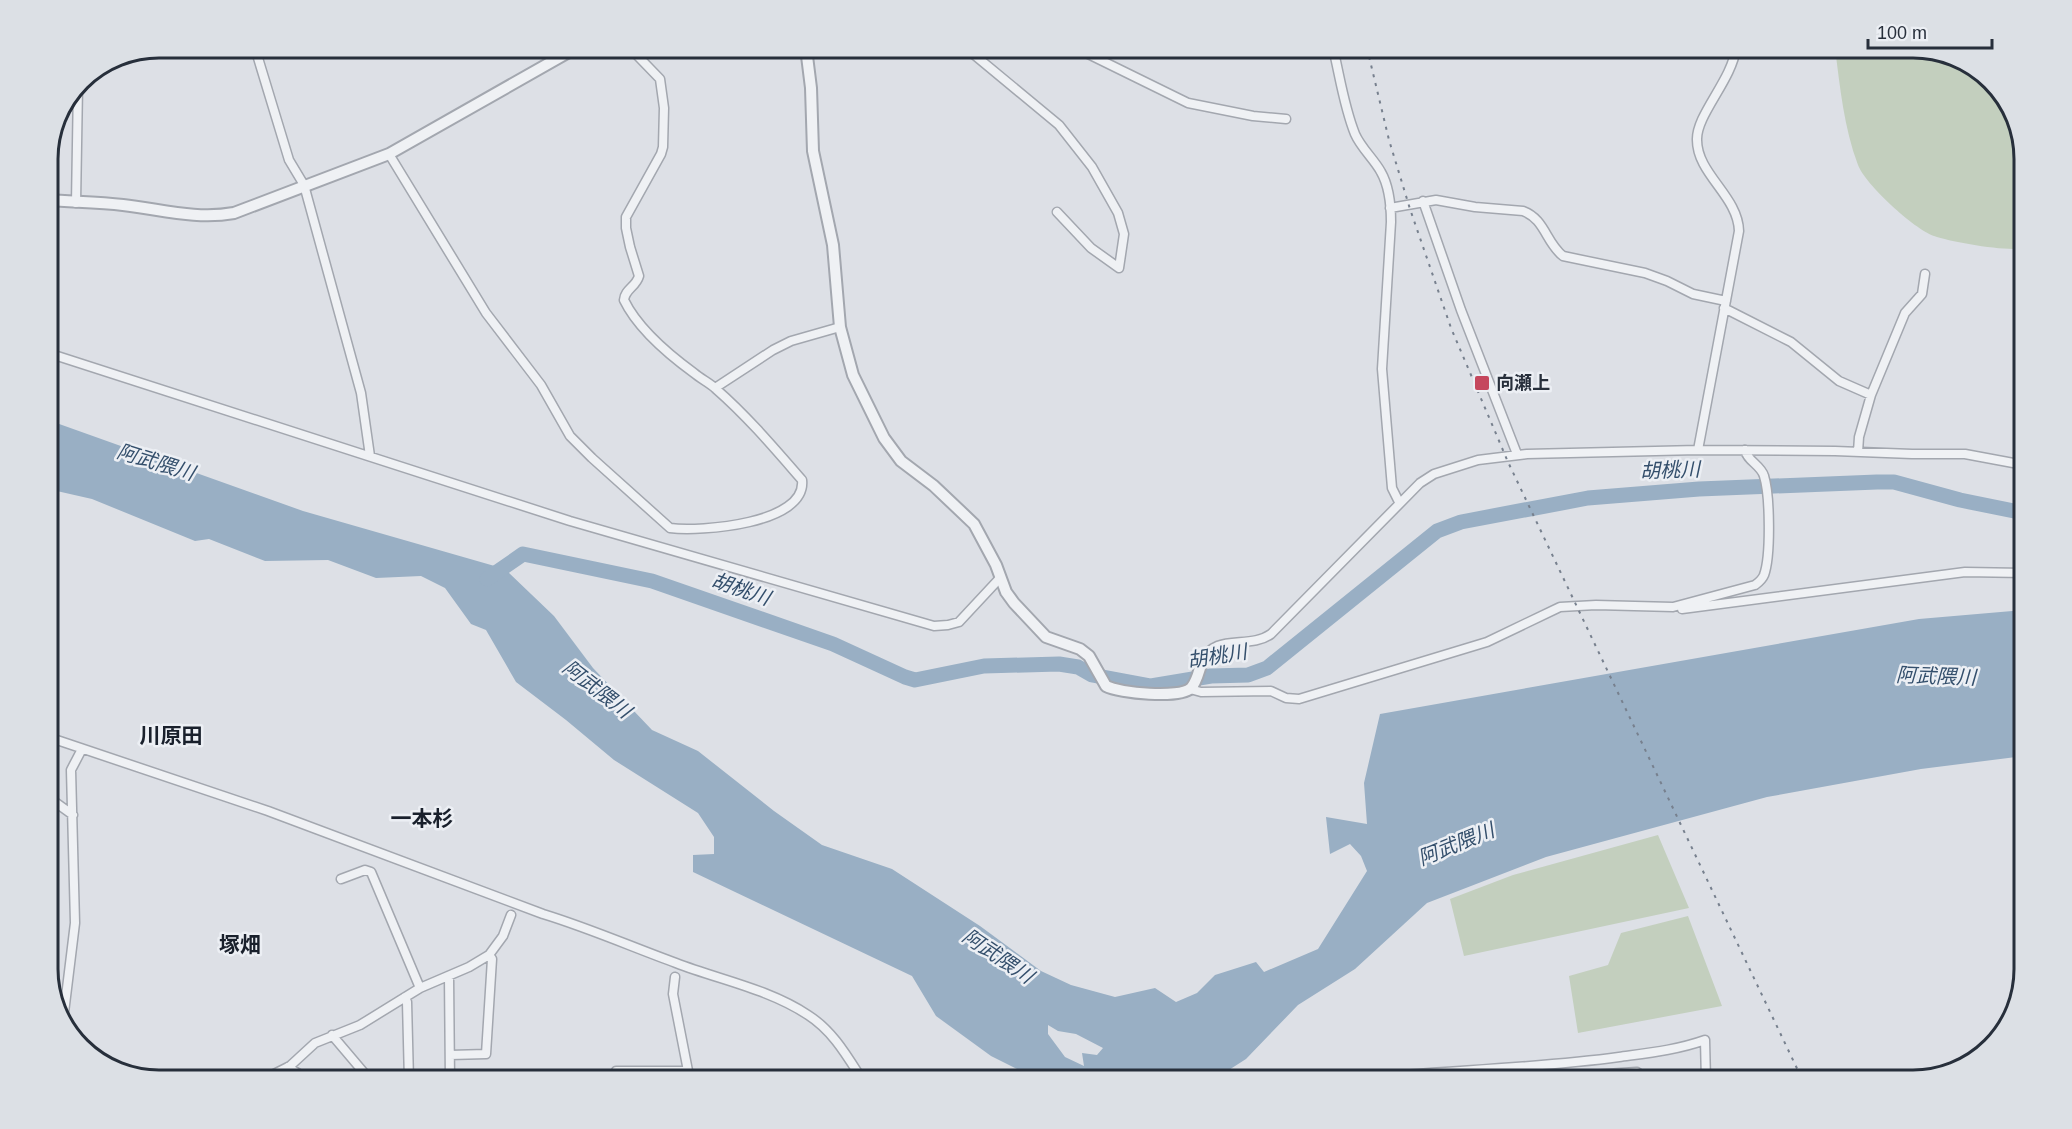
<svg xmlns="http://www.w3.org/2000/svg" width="2072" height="1129" font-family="Helvetica,'Noto Sans JP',sans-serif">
<rect width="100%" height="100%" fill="#dde0e6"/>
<path fill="#c3cfbe" d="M1835,48h77l50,12 43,38 19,55v95c-17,4 -73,-6 -90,-12 -20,-7 -69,-52 -76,-71 -14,-37 -18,-78 -23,-117z
M1658,835l31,73 -225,48 -14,-57 63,-24z
M1688,916l34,90 -144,27 -9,-57 39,-11 13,-32z"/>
<path fill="#99afc4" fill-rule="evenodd" d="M48,420l255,91 202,58 49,47 39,52 59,62 46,21 76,60 48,34 70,24 88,57 61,45 30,14 44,12 40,-9 21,14 21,-9 18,-18 41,-13 8,10 54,-23 49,-78 -6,-15 -11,-12 -20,10 -4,-37 41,7 -3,-41 16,-69 539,-95 105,-9v146l-103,13 -154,28 -221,60 -119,46 -72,66 -57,36 -52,54 -25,16 -20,6h-160l-50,-25 -55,-40 -24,-40 -219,-104v-17l21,-1v-17l-16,-24 -84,-53 -48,-40 -50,-38 -30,-52 -15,-6 -26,-36 -24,-12 -45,2 -48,-18 -63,1 -56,-22 -14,2 -103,-42 -44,-10zM1048,1025l10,6 18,3 27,14 -6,7 -15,-2 2,13 -19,-9 -17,-23z"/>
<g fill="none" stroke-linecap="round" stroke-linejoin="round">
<path stroke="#99afc4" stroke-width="15" d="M487,579l36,-25 129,27 181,63 72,33 10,3 69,-14 75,-2 19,3 14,8 59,11 60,-10 37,-1 19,-7 170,-137 24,-9 127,-24 111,-9 178,-7h17l66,18 64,13"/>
<g stroke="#a3a7af" stroke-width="11">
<path id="minor" d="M255,48l34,112 15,25 57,208 9,63
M966,48l93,77 33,42 26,46 6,21 -5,34 -28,-20 -34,-36
M1076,48l112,55 65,13 33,3
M1333,48c7,29 11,59 22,86 6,14 19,25 26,38 8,14 10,34 10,50l-9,147 10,119 7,14
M389,154l97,159 55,72 29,51 22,22 78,70c30,4 137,-4 132,-48 -27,-31 -54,-63 -86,-91 -6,-6 -15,-10 -22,-16 -26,-19 -56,-44 -70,-73 1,-11 12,-13 15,-24l-9,-29 -4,-19v-11l35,-63 2,-7 1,-39 -4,-29 -30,-31
M1423,201l38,109 56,144
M76,203l2,-117
M1390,208l46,-8 39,7 48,4c22,8 23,32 40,45l82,17 22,8 26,13 33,7
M1724,308l67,34 48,39 32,14
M48,353l522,168 364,105 14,-1 11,-3 41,-44
M715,388l58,-38 18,-9 49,-14
M1698,450l41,-219c-1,-35 -42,-57 -42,-91 -1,-25 35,-60 39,-92
M1858,452l1,-15 12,-42 34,-82 17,-19 3,-20
M1682,609l283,-37 59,1
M1202,662c12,-30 47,-12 69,-28l149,-151 14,-9 44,-14 49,-6 171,-4 137,1 77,3h53l59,11
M1190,689l11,3 70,-1 15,7 13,1 188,-57 73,-35 36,-2 77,2 82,-22c4,-3 7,-5 9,-10 7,-19 6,-80 0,-99 -3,-11 -17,-15 -19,-26
M48,737l220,74 275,103c46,14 89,33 133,49 44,17 93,26 132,52 25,16 39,41 55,66
M48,797l25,18
M341,879l24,-9 6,2 49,116
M489,955l14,-19 8,-21
M449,976l1,105
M675,977l-2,17 17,87
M405,997l2,5 2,79
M63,1021l12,-98 -4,-153 11,-21
M332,1035l39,46
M288,1067l22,14
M1513,1079v2
M264,1081l6,-5 20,-10 25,-23 45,-18 60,-37 49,-21 20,-12 3,4 -6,95 -36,1
M611,1081l5,-10h72
M1352,1081l5,-2c87,-9 175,-10 262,-22 29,-4 58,-7 86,-17l1,41
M1575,1081v-5l62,-4 13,9"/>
</g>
<g stroke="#a3a7af" stroke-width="14">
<path id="tertiary" d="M806,48l5,40 2,63 20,94 7,82 13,48 31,63 17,23 33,25 40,38 22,41 10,27 8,11 32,34 34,12 9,7 17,30c13,7 74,13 85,2 6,-6 8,-18 11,-26
M48,200c25,2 50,2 75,5 37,4 73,15 111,8l155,-59 187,-106"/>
</g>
<use href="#minor" stroke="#eff1f4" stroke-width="8"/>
<use href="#tertiary" stroke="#eff1f4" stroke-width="10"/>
<path stroke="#77808e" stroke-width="2" stroke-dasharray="3 6" stroke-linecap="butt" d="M1367,48l22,92 21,69 41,119 57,134 295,619"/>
</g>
<rect fill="#c5475d" stroke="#eceff4" stroke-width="2" x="1474" y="375" width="16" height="16" rx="3"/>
<g text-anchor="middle" stroke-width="5" stroke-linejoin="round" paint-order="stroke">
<g font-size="18" font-weight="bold" fill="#272f3b" stroke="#eceff4" text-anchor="start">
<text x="1496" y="389">向瀬上</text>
</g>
<g font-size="20" font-style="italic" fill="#344f6c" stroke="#eceff4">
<text transform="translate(156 462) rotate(17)" y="7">阿武隈川</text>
<text transform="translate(1670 470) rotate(-2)" y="7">胡桃川</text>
<text transform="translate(741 589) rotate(19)" y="7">胡桃川</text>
<text transform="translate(1217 656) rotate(-9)" y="7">胡桃川</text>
<text transform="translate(1936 676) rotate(2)" y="7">阿武隈川</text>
<text transform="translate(597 689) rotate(38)" y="7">阿武隈川</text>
<text transform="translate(1456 844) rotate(-22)" y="7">阿武隈川</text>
<text transform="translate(998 956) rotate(34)" y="7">阿武隈川</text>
</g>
<g font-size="21" font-weight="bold" fill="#19202c" stroke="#eceff4">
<text x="171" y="743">川原田</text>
<text x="422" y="826">一本杉</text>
<text x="240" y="952">塚畑</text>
</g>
</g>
<path d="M0 0H2072V1129H0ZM159 58H1913A101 101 0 0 1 2014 159V969A101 101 0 0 1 1913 1070H159A101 101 0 0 1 58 969V159A101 101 0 0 1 159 58Z" fill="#dce0e5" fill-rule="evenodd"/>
<path fill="none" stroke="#272f3b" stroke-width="3" d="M159 58H1913A101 101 0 0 1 2014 159V969A101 101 0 0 1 1913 1070H159A101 101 0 0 1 58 969V159A101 101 0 0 1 159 58Z"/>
<path d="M1868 39v9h124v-9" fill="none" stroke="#272f3b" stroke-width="3"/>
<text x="1877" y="39" font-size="18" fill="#272f3b" stroke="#eceff4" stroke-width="4.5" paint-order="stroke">100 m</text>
</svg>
